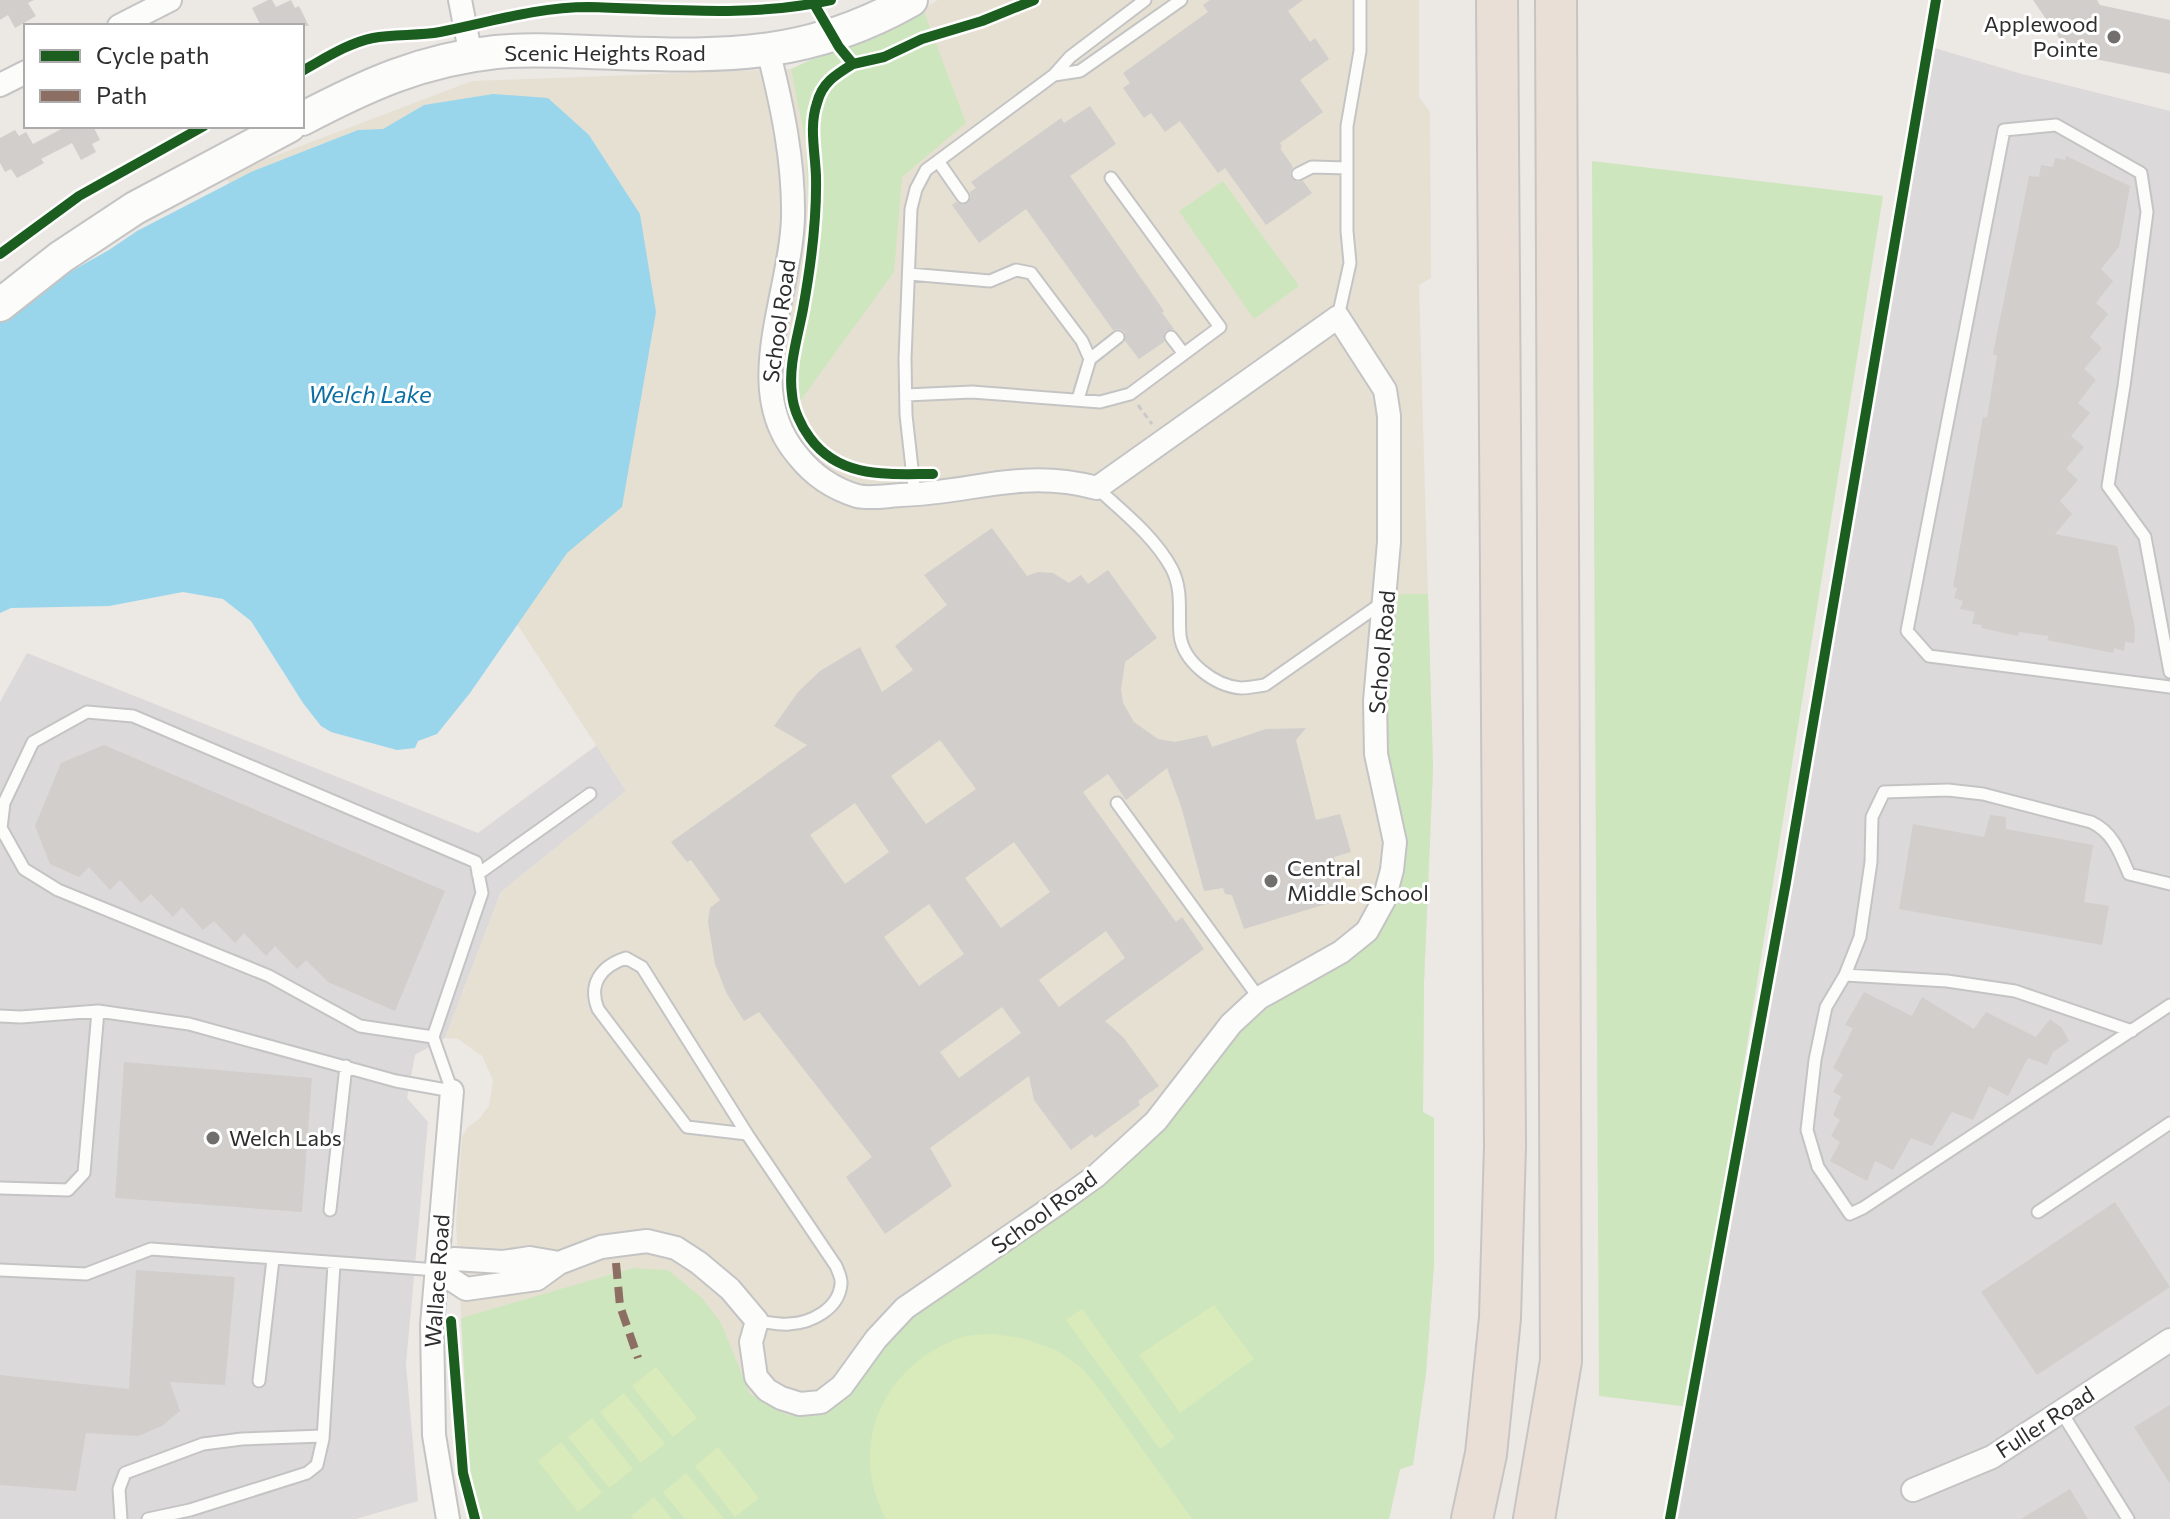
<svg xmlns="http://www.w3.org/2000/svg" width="2170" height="1519" font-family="Commissioner,sans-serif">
<rect width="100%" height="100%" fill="#ece8e4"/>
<path fill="#dcd9db" d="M1928,46l94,28 148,37v1408h-501l125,-686z
M27,653l451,180 119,-88 29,46 -125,101 -56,146 -30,17 -8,43 21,24 -22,242 12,137 -62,18h-356v-817z"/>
<path fill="#e6e0d3" d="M938,0h481v97l11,15 1,166 -12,7 14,483 -9,214 -1,130 11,6v146l-8,109 -13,92 -13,4 -11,50h-906l-13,-46 -14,-250 6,-86 6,-10 11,-8 10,-13 4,-26 -11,-24 -24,-17 -13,-1 56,-146 125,-101 -402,-616 248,-94 319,-12 132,-60z"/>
<path fill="#cee6be" d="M923,9l43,114 -64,54 -8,95 -96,132 -16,-11 27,-166 -3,-83 -15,-75z
M1592,161l291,35 -194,1211 -90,-11z
M1223,181l76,105 -45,33 -75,-108z
M1399,594h29l5,174 -9,214 -1,130 11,6v146l-8,109 -13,92 -13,4 -11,50h-906l-13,-46 -9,-155 172,-50 35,2 34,28 19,25 29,71 37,21h28l28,-14 44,-59 22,-23 197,-137 56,-52 41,-51 25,-39 25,-21 124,-87 22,-42 5,-33 -15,-92 -3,-53 3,-44z"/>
<path fill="#d9eabb" d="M1214,1305l40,54 -74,54 -41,-58z
M1082,1309l93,129 -15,11 -94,-129z
M993,1334l29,4 34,12 25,17 19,23 92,129h-306c-39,-71 -4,-152 71,-180 11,-5 25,-4 36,-5z
M656,1367l41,51 -24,19 -41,-51z
M624,1393l41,51 -24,19 -41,-51z
M592,1418l41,51 -24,19 -41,-51z
M561,1442l41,51 -24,19 -40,-51z
M718,1447l41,51 -24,19 -40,-51z
M686,1473l38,46h-39l-22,-27z
M654,1497l18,22h-39l-2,-3z"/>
<path fill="#99d6ec" d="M493,94l55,4 41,37 51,79 16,98 -34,195 -55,46 -97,140 -33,41 -19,7 -3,7 -18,2 -66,-18 -10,-6 -18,-23 -52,-82 -28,-22 -40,-7 -74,14 -98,2 -11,5v-293l47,-35 62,-35 28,-19 114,-59 107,-42 25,-1 41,-24z"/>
<path fill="#d1cecb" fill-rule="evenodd" d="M0,0h34l-6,3 8,13 -21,12 -7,-13 -8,5z
M268,0h4l4,7 15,-7 4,8 4,-2 10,20h-48l-9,-18z
M1210,0h93l-15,11 22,31 5,-4 14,21 -29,21 23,32 -43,31 2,4 -2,1 13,19 -3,6 1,5 6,4 6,-1 9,12 -46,32 -41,-57 -7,5 -38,-52 -15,11 -14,-19 -7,5 -21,-30 7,-5 -7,-10 85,-61 -5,-7z
M2033,0h64l3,5 70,15v54l-100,-20z
M1090,106l26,38 -46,32 94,135 -2,2 12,16 -9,2 -1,11 -25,17 -14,-18v-9l-5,-3 -7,1 -87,-121 -47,34 -27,-38 4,-3 7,3 5,-2 3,-6 -1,-5 6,-4 -5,-6 90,-64 3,5z
M67,126h26l7,14 -8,4 4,8 -15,8 -9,-17 -31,16 3,4 -27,15 -6,-9 -6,3 -5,-9v-25l15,-8 4,6 7,-4 7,12z
M2066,156l64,30 -11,61 -18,22 12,12 -17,22 12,11 -18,23 12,11 -18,21 12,11 -18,23 12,10 -19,23 13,11 -18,22 12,11 -18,21 12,13 -17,20 62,12 18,82 -1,15 -9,-1 -1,9 -10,-3 -1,5 -66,-13 2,-4 -30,-4 -1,4 -37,-8 1,-3 -10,-1 3,-12 -15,-3 3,-8 -9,-3 3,-10 -4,-1 30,-170 4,1 10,-62 -4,-2 36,-178 10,1 2,-12 12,2 2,-9 10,2z
M992,528l35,48 11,-4 15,1 16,10 12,-8 7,9 20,-14 49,68 -32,24 -4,27 2,14 11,19 24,17 17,3 32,-7 5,12 54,-18 40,-1 -10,12 20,80 24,-6 11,38 -17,5 12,41 -102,31 -12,-34 -7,-1 -2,-6 -19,3 -23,-85 -14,-38 -41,32 -18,-26 -25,18 93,130 6,-5 22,32 -99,72 18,16 36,49 -21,15 2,4 -45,33 -3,-4 -21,16 -37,-50 -5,-24 -99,72 22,38 -67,48 -39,-57 26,-20 -113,-145 -15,9 -17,-27 -12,-30 -7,-42 2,-14 10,-8 -29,-40 -4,2 -16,-20 136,-97 -33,-19 24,-34 22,-21 40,-24 22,45 31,-22 -18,-24 52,-41 -23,-30zM940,740l36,49 -50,35 -35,-48zM855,803l34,49 -44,32 -35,-49zM1014,842l36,50 -49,36 -36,-50zM929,904l35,50 -45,32 -35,-49zM1106,931l19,27 -66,49 -20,-27zM1002,1007l19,26 -62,45 -19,-26z
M104,745l341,146 -50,120 -67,-29 -22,-22 -9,9 -22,-23 -9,10 -22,-23 -9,10 -21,-22 -11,9 -21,-23 -9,10 -22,-23 -10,9 -21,-23 -10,10 -21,-23 -10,10 -29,-13 -15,-38 26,-63z
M1990,815l16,2v12l87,16 -9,57 25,4 -7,39 -203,-36 14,-85 71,13z
M1864,992l48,24 10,-19 52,32 12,-17 50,25 14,-18 12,9 7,13 -16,11 -6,13 -19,-7 -20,38 -19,-10 -16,34 -21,-8 -20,34 -21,-8 -18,32 -18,-9 -8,20 -37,-20 10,-19 -9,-6 9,-16 -7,-5 8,-19 -8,-4 10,-17 -10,-7 20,-40 -8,-3z
M124,1062l188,16 -10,134 -187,-14z
M2115,1202l55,85 -133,88 -56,-83z
M136,1270l99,7 -10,108 -55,-3 10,29 -18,15 -24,10 -52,-3 -10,58 -76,-6v-110l129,14z
M2170,1405v79l-36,-57z
M2070,1489l18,30h-67z"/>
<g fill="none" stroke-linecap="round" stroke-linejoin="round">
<g stroke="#c5c4c5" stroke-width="15">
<path id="lane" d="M1054,75l26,-4 101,-71
M938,161l25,36
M1298,174l14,-7 35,1
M909,274l81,7 26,-11 15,3 51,68 8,18 -12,40
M1338,317l12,-54 -3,-32v-105l13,-75v-51
M1171,337l13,17
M1090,359l28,-22
M906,395l66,-3 128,10 30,-8 90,-67 -109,-149
M1097,488c26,24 58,49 75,81 11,22 6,43 8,66 3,27 35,51 61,53 8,0 16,-2 24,-3l117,-82
M915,495l-9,-80 -1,-56 6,-150 5,-20 10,-19 128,-95 16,-18 75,-57
M2170,672l-25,-135 -37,-51 16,-100 23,-174 -6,-39 -85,-48 -52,5 -97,501 22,25 241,31
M1117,803l142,195
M478,874l112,-80
M2170,884l-41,-10c-9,-21 -16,-42 -38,-52l-108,-28 -35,-4 -64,2 -12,25 -1,45 -11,75 -15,38 -19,32 -11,53 -8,70 11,37 32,47 13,-6 307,-203
M1845,975l102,6 68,10 117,40
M0,1016l21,1 77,-6 91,13 207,57 56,10 -19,-54 49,-144 -6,-31 -343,-146 -46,-4 -54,30 -29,61 -3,25 23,41 34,21 211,86 91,50 73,11
M747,1134l-60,-7 -89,-118c-10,-25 3,-43 28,-51l16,9 105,167 89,132c2,5 6,13 5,18 -2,25 -30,39 -52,40 -10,1 -22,-2 -32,-3
M0,1188l68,2 16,-17 14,-162
M330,1210l16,-144
M2038,1212l132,-89
M0,1270l86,4 65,-25 286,21
M259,1381l14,-122
M2062,1413l66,106
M121,1519l-2,-30 6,-16 78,-29 39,-5 81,-3
M148,1519l42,-9 117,-37 10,-8 6,-26 11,-175"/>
</g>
<g stroke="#c5c4c5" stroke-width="26">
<path id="street" d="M460,0l11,56
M119,26l51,-26
M0,85l26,-13
M437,1270l29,19 71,-10 22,-16 42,-16 46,-6 29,7 23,15 31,26 27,32 -6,21 5,35 11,13 14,8 19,6 21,-2 21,-16 34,-47 29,-31 152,-104 39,-28 34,-31 26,-24 75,-97 28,-26 82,-46 26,-21 17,-31 8,-30 3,-28 -19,-88 -1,-53 14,-159v-126l-4,-26 -47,-73 -241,171c-76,-20 -124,5 -197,7 -14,1 -30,4 -43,1 -23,-7 -44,-21 -59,-40 -58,-66 -7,-161 -5,-239 1,-56 -11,-112 -25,-167
M437,1270l17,-11 49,3 27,-4 29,5
M1913,1490l79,-33 178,-117
M448,1519l-14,-84 -2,-110 20,-234"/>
</g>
<g stroke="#c5c4c5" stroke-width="36">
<path id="secondary" d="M302,119c65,-34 119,-59 194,-67 40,-4 81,0 121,1 112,4 194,4 294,-53
M0,305l61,-48 74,-49 154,-82"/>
</g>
<g stroke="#c6c5c4" stroke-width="44">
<path id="highway" d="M1472,1519l14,-65 14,-136 5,-172 -8,-1146
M1534,1519l27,-158 -5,-1361"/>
</g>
<path stroke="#c9c9c8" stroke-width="3" stroke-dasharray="6 4" stroke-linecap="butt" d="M1138,405l14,19"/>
<use href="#lane" stroke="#fcfcfb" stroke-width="11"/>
<use href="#street" stroke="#fcfcfb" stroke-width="22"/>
<use href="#secondary" stroke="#fcfcfb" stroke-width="32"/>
<use href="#highway" stroke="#eadfd6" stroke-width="40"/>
<path stroke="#8d6e63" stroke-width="8" stroke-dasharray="16 8" stroke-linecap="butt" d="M616,1263l4,43 18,52"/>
<g stroke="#fff" stroke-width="15">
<path id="cycleway" d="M814,4l25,43 14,17 31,-7 38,-18 60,-18 52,-21
M853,64c-18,11 -31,19 -36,39 -8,23 -2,48 -1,73 1,44 -5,89 -13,133 -5,27 -15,57 -11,85 1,15 9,32 18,44 30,41 78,36 123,36
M302,71c22,-12 46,-28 71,-33 22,-4 45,-2 67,-6 50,-10 98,-25 149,-25 81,2 162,11 242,-7
M0,254l79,-58 125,-70
M451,1321l12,152 12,46
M1670,1519l116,-637 150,-882"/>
</g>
<use href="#cycleway" stroke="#1b5e20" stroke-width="10"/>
</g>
<g fill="#706f6e" stroke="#fff" stroke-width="3">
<circle cx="2114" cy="37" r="8"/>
<circle cx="1271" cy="881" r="8"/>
<circle cx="213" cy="1138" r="8"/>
</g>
<g text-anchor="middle" stroke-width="6" stroke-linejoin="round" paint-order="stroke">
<g font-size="22" fill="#2e2e2e" stroke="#fff" text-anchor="start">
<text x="2098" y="32" text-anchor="end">Applewood<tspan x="2098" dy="25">Pointe</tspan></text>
<text x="1287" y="876">Central<tspan x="1287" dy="25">Middle School</tspan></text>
<text x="229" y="1146">Welch Labs</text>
</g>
<g font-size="22" fill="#2e2e2e" stroke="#fff">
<text x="605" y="61">Scenic Heights Road</text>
<text transform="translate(779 321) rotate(-82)" y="8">School Road</text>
<text transform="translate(1382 652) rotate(-85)" y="8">School Road</text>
<text transform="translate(1044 1212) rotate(-36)" y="8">School Road</text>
<text transform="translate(437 1281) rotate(-86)" y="8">Wallace Road</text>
<text transform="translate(2045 1422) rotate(-33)" y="8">Fuller Road</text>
</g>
<g font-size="24" font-style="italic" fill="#0d6fa3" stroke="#fff">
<text x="370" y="403">Welch Lake</text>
</g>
</g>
<rect x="24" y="24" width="280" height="104" fill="#ffffff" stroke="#ababab" stroke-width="2"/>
<rect x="40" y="50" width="40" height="12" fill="#1b5e20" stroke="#ababab" stroke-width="2"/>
<text x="96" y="64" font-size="24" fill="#2e2e2e">Cycle path</text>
<rect x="40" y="90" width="40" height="12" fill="#8d6e63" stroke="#ababab" stroke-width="2"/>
<text x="96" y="104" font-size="24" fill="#2e2e2e">Path</text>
</svg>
